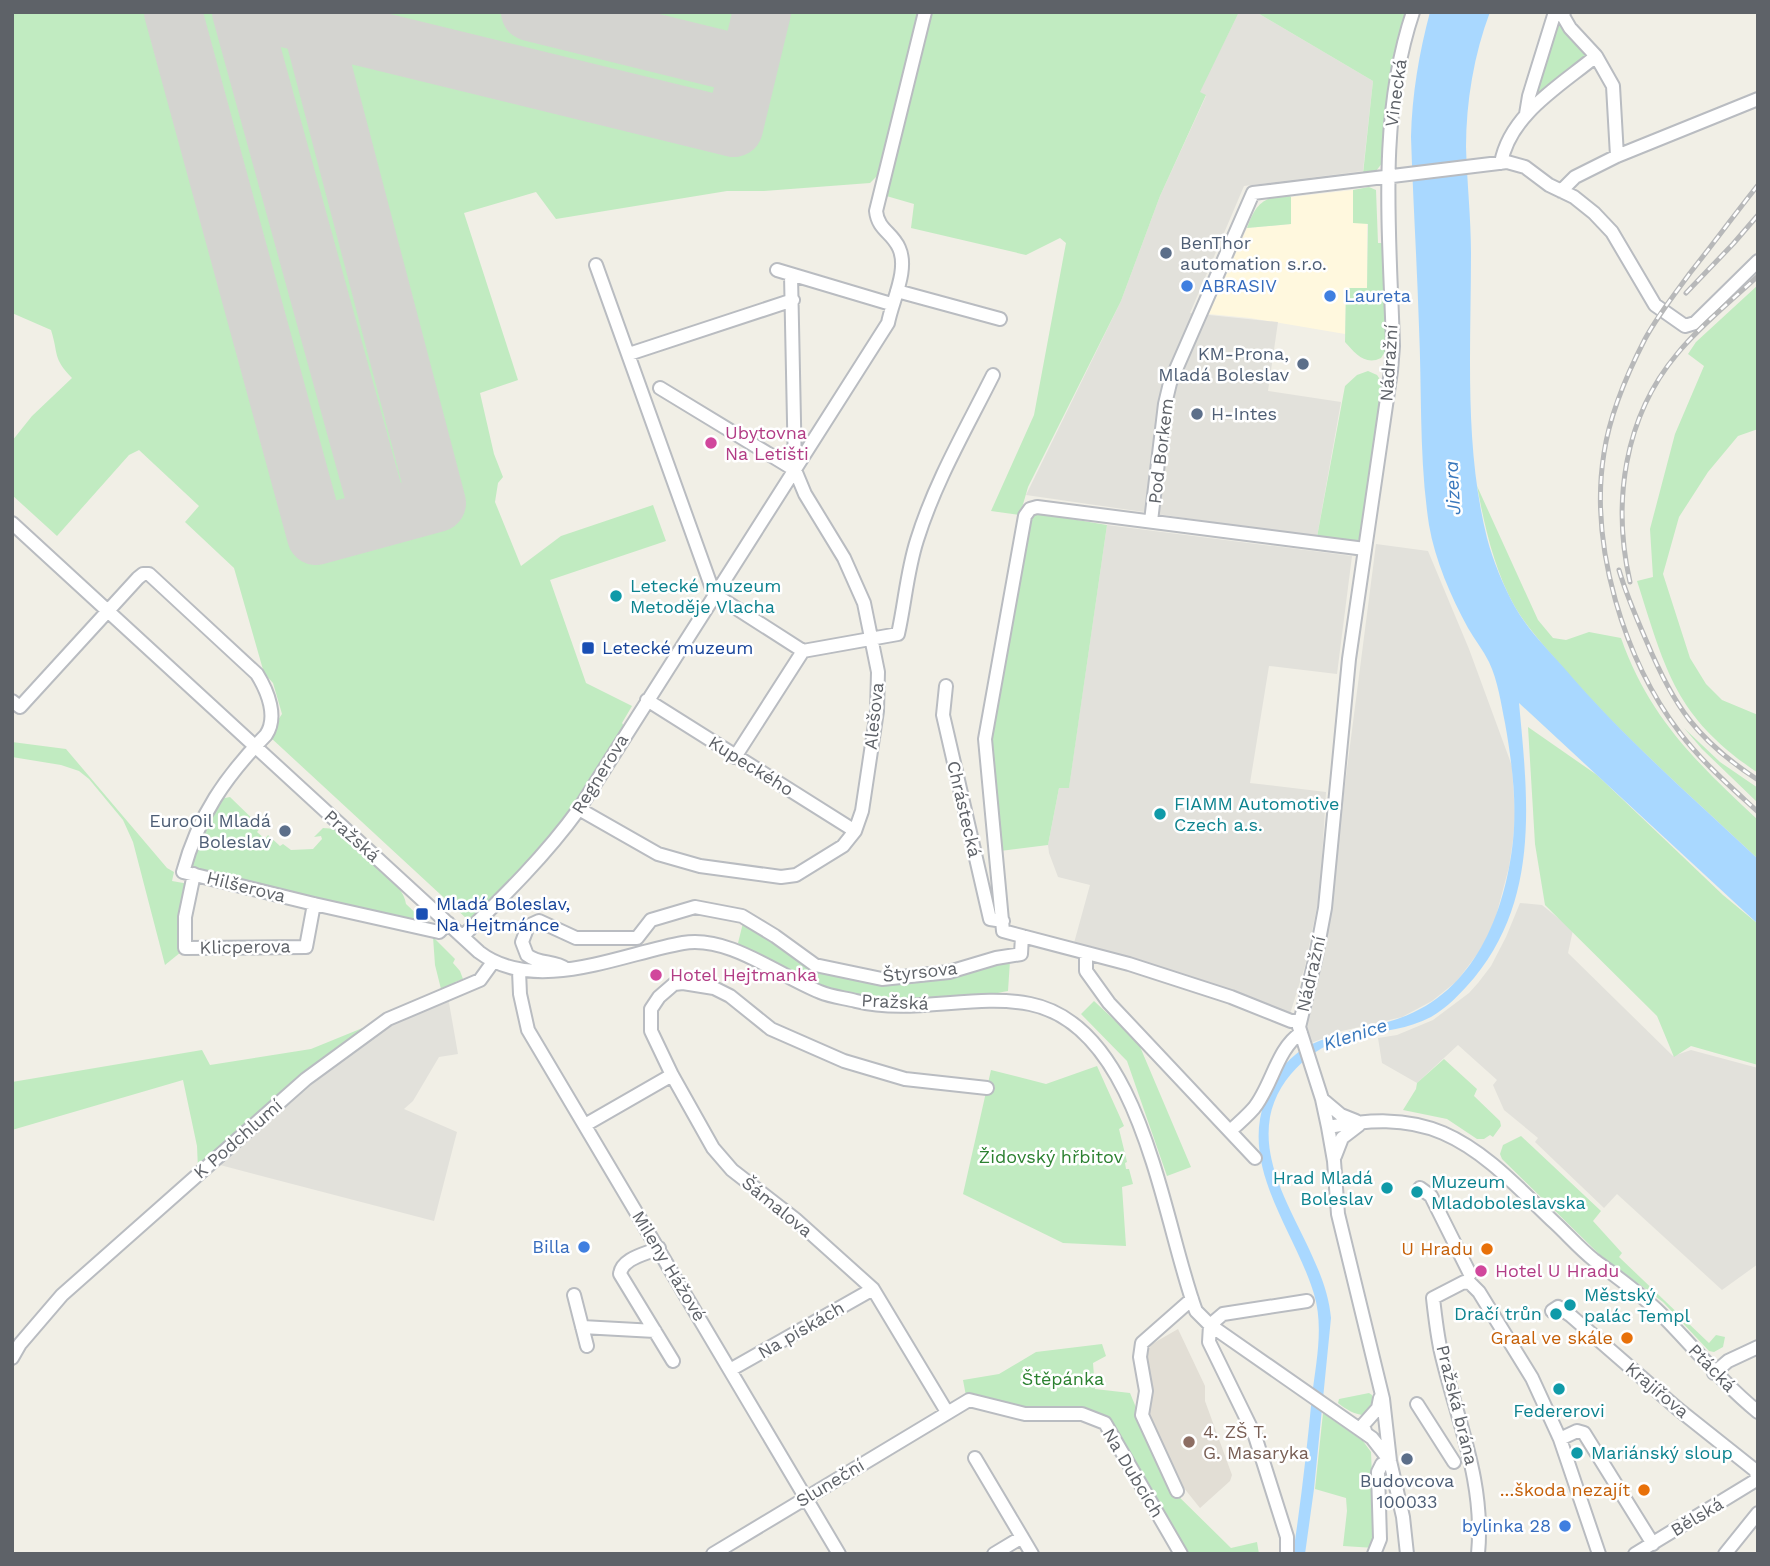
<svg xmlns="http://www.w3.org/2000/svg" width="1770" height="1566" font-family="'Work Sans',sans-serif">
<rect width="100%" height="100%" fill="#f1efe6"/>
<path fill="#fff8de" d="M1353,190v33h14v65h-21l-1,46 -95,-16 -41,-4 38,-86 44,-4v-27z"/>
<path fill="#e2e1db" d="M1239,12h17l117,69 -10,90 -119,15 -54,127 88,9 -10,69 73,11 -24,135 -291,-42 95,-194 39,-105 46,-100 -7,-4z
M1107,525l245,31 -15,118 -68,-8 -19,117 76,9 -6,100 -15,74 -15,48 -216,-71 16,-58 -32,-8 -9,-24 -1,-8 11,-57 10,-1z
M1376,544l52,7 41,98 43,117 3,49 -2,25 -4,27 -14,53 -11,25 -27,36 -25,20 -30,16 -60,14 -31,12 -6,-21 18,-67z
M1520,903l22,2 31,25 -5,23 105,103 18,-6 67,18v196l-36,26 -105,-96 -13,14 -69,-66 3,-4 -34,-28 -11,-25 4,-5 -39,-35 -41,38 -35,-20 -4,-25 19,-3 36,-15 36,-27 9,-10 13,-17 15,-29z
M448,997l10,57 -19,3 -26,44 -9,8 53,23 -23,89 -214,-56 144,-126z"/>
<path fill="#e2ded5" d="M1178,1329l27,57v15l27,74 -2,6 -30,27 -24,-30 -33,-69 8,-7 -4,-43 2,-11 3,-4z"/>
<path fill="#c1ebc1" d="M12,12h907l-42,164 -7,7 -106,8h-37l-171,28 -20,-27 -72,21 54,167 -38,13 14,61 9,23 -5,6 -3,19 26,64 40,-30 92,-31 13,36 -116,39 36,103 46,23 -10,17 2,3 -68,104 -76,84 -13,5 -197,-182 6,-14 6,-9 -9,-31 -9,-10 -30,-105 -49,-46 14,-16 -60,-56 -10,5 -72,81 -45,-41v-54l20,-25 40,-38c-20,-21 -13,-23 -21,-48l-39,-17z
M929,12h310l-39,80 6,3 -46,101 -39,105 -93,186 -8,28 -29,-4 43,-96 32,-172 -6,-5 -34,17 -115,-27 3,-24 -31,-9z
M1256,12h150l-9,41 -14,109 -7,9 -13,3 10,-93z
M1558,18l28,34v3l-52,46 12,-52 3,4 8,-22 -4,-8z
M1369,187l7,3 2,53h4l6,104 -7,11c-16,8 -26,-5 -36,-16l1,-54h21l1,-64 -15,-1v-33z
M1288,194l3,3v27l-44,4c9,-24 15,-30 41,-34z
M1758,285v144l-20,7 -30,36 -29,45 -16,57 27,84 16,26 16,16 36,15v58c-83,-56 -92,-102 -121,-192l16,-4 -3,-48 25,-95 29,-68 -16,-12 8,-12z
M1368,371l9,4 6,9 -21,151 -6,8 -39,-6 28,-151 12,-11z
M1477,486l61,134 15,18 13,2 23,-8 32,6c28,80 77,126 137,182v39c-66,-62 -134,-121 -194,-190 -16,-19 -36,-40 -49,-62 -21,-38 -30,-79 -38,-121z
M1030,512l77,13 -38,263h-10l-11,57 -48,6 -9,-112 28,-171z
M1528,727l69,48 126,120 35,29v141l-67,-19 -17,11 -17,-41 -112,-111 -10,-61z
M1684,728l36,34 38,26v15l-56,-54z
M12,742l54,7 101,119 7,4 -2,9 17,3 -7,34 -1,34 -16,13 -32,-123 -10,-22 -34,-41 -10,-8 -18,-6 -49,-8z
M230,797l31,30 -4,5 8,7 3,-4 12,11 3,-2 8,6 22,-1 9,-10 -1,-3 -7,1 9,-9 13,1c17,15 69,54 70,75l21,20 -103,-24 -9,-2 -1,2 -121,-30 -2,-3v-11l29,-57z
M743,923l15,10 12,4 44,32 67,13 64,-5 65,-16 -2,30c-38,8 -131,12 -168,1 -34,-12 -66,-30 -99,-45l-3,-4z
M433,937l22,22 -2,4 7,8 3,8 -8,3v3l-14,4 -6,-24z
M1094,1001l44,41 53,125 -24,9 -40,-115 -46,-47z
M365,1027l-167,142 -1,-23 -14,-66 -171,50v-48l190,-32 8,15 101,-16z
M1444,1059l33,30 -3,7 26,25 1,5 -8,11 -3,-2 -6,4h-7l-30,-20 -44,-9 13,-21 1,-6z
M1097,1066l27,60 -5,3 8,33 -2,1 1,6h3l4,15 -11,3 4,59 -63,-3 -100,-49 28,-124 55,14z
M1521,1136l80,75 -8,10 29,32 -3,4 90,86 7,-8 9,2 -2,10 -9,5 -5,-1 -46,-49 -63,-47 -98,-96 -2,-5 3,-9z
M1102,1344l4,12 -13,7 2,26 35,4 39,94 62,61 26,-6 2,12h-70l-80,-135 -21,-10 -62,-1 -60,-12 -3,-16 36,-6 37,-22z
M1369,1393l3,2c8,31 -20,20 -34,8l1,-4z
M1323,1413l40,28 8,11 4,96 -32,-2 4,-35 -1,-13 -31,-9z"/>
<path fill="#a9d8ff" d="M1430,12h60c-16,42 -24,90 -24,135 1,36 5,71 5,106 0,95 -7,193 16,285 6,23 17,49 28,69 13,23 33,43 50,62 59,69 127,128 193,190v65l-239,-221c9,96 21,195 -45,275 -12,14 -27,30 -43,39 -23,12 -47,14 -72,18 -41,6 -81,40 -89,82 -12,69 55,132 61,201l-17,171 -9,65h-12c8,-53 14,-105 19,-158 4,-33 12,-69 2,-102 -19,-63 -74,-125 -49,-194 26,-70 78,-62 135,-82 74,-26 105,-104 113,-177 4,-40 -1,-78 -8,-118 -4,-20 -7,-42 -16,-61 -6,-12 -14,-22 -21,-34 -17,-31 -33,-68 -39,-103 -10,-66 -7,-132 -10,-198 -2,-63 -6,-127 -8,-190 1,-42 8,-84 19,-125z"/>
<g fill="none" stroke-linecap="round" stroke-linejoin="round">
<path stroke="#d4d4d0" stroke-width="58" d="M173,12l143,524 121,-33 -129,-491
M241,12l136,494
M260,12l474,116 28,-116
M530,12l207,51"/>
<g stroke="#b9bcc1" stroke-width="16">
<path id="minor" d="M1596,56l17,30 4,70
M1526,114l3,-18 26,-84
M1501,163c9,-49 59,-77 95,-107l-26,-28 -7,-12 1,-4
M1561,191l14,-14 42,-21 141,-57
M596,265l118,329 89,57 95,-17c7,-31 9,-63 19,-94 18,-58 49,-111 76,-165
M777,270l114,34
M791,275l4,195
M897,291l103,28
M629,354l164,-54
M1151,521l14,-117 5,-21 83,-190 254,-31 18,5 24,18 25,12 20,16 18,19 43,73 30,21 10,-3 63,-62
M12,523l467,429c56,43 142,2 204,-9 46,-8 96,33 137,49 12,5 25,6 36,9 56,14 119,-8 174,3 112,22 133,219 166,307l14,14 162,113 18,23
M946,686l-3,29 47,204 13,2
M647,700l208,131
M12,701l8,6 118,-129 5,-4h6l108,100c11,18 21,43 9,61 -40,41 -68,81 -83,137l131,32 125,28 9,-9
M735,757l68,-106
M579,809l79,45 42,12 81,11 15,-2 47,-29 12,-15 7,-20 15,-100 1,-39 -14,-69 -20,-45 -39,-64 -10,-24 -135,-82
M194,874l-9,43v31l121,-1 8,-43
M463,936c41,-40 82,-80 116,-127l309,-486c4,-22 21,-53 11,-75 -7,-16 -21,-18 -23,-37l49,-199
M1086,953v18l23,32 146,155
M566,969c-12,-9 -26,-4 -39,-14l-5,-13 6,-16 11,-5 37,17h61l14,-18 44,-13 47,9 33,20 40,29 67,14 67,-7 47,-14 25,-4 1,-18
M519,971l1,23 8,36 311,524
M1300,1021h-9l-60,-24 -102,-33 -126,-33 -18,-192 40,-223 5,-7 7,-2 328,42
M1322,1099l19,16 15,6
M585,1125l87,-50
M1328,1127c40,-7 77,-10 115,6 44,19 78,58 112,90 13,12 25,26 39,37 23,17 46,33 66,53 33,33 61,69 98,99
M1230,1131c8,-7 17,-15 24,-23 18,-22 23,-60 47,-75
M1335,1156l7,-18 17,-13
M1420,1188l11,8 39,78
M659,1248c-13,6 -37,10 -39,26l53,87
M574,1295l13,51
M1552,1311l6,-4 12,8 108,94 78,62 1,8
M1210,1325l-1,17 46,94 32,101v17
M1210,1325l13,-11 84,-13
M582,1327l73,4
M12,1358l8,-14 42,-49 244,-216 82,-60 92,-39 13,-18
M730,1370l143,-81
M1714,1373l14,-12 30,-14
M1417,1404l37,58
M947,1412l-74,-123 -78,-70 -63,-49 -19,-22 -41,-73 -21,-44v-22l8,-12 15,-13 9,-1 31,5 16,8 41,33 73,32 61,18 82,9
M1366,1434l-3,-9 15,-17 2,-10
M1560,1439l17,-8 7,2 69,111
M975,1458l57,96
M1177,1491l-35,-76 4,-24 -6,-34 2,-14 50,-44
M713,1554l256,-154 56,14h57l23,9 76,131
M994,1554l28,-17
M1374,1554l6,-15 -2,-67 4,-8 8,-3
M1407,1554l-4,-37 -13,-56 -7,-62 -45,-185 -4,-53 -6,-34 -6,-28 -23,-72 17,-71 9,-48 24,-249 42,-288 2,-25c-3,-110 -16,-227 20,-334
M1478,1554c7,-73 -21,-133 -37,-202 -4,-18 -6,-36 -8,-54l31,-16 6,1 9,9 53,86 28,61 39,115
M1635,1554l123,-75
M1725,1554l33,-41"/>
</g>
<use href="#minor" stroke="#fff" stroke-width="12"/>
<g stroke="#b7b8b9" stroke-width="5">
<path id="rail" d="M1758,185c-23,29 -45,59 -68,88 -16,22 -32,42 -45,66 -18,35 -35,74 -41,114 -15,92 20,207 76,280 22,29 51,54 78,79
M1686,293l47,-49 25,-29
M1619,570c7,24 17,47 27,70 28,67 51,100 112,140
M1630,582c-18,-79 -6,-165 47,-228 23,-28 53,-52 81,-78"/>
</g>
<use href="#rail" stroke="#fff" stroke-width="2.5" stroke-dasharray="8" stroke-linecap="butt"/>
</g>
<g fill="#5c6f8a" stroke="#fff" stroke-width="2.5">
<circle cx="1166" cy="253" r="7"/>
<circle cx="1303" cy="364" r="7"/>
<circle cx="1197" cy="414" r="7"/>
<circle cx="285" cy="831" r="7"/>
<circle cx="1407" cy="1459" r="7"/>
</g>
<g fill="#3f7fe0" stroke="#fff" stroke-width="2.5">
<circle cx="1187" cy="286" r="7"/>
<circle cx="1330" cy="296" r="7"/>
<circle cx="584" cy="1247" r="7"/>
<circle cx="1565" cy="1526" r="7"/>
</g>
<g fill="#d1479c" stroke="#fff" stroke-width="2.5">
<circle cx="711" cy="443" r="7"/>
<circle cx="656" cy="975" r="7"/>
<circle cx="1481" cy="1271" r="7"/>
</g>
<g fill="#0f9aa8" stroke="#fff" stroke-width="2.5">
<circle cx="616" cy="596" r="7"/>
<circle cx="1160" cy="814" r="7"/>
<circle cx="1387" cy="1188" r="7"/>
<circle cx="1417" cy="1192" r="7"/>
<circle cx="1570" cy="1305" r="7"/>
<circle cx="1556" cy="1314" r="7"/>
<circle cx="1559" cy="1389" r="7"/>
<circle cx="1577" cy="1453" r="7"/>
</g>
<g fill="#1a4fb4" stroke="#fff" stroke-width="2.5">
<rect x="581" y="641" width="14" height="14" rx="3.5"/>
<rect x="415" y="907" width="14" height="14" rx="3.5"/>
</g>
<g fill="#e8710a" stroke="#fff" stroke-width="2.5">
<circle cx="1487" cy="1249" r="7"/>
<circle cx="1627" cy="1338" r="7"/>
<circle cx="1644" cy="1490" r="7"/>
</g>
<circle fill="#8d6e63" stroke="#fff" stroke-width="2.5" cx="1189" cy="1442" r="7"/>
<g text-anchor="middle" stroke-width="5" stroke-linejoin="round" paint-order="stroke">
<g font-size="18" fill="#5e6268" stroke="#fff">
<text transform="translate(1396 93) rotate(-82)" y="6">Vinecká</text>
<text transform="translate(1389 363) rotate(-86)" y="6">Nádražní</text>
<text transform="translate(1161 451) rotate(-83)" y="6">Pod Borkem</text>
<text transform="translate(874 716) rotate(-84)" y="6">Alešova</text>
<text transform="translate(751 766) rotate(32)" y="6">Kupeckého</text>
<text transform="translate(600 774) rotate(-58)" y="6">Regnerova</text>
<text transform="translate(964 809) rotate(77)" y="6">Chrástecká</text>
<text transform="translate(352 836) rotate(42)" y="6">Pražská</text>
<text transform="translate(246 887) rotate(14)" y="6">Hilšerova</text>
<text transform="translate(245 947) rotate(-1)" y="6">Klicperova</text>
<text transform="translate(920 972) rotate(-6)" y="6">Štyrsova</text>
<text transform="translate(1311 974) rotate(-77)" y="6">Nádražní</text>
<text transform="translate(895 1002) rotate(3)" y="6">Pražská</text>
<text transform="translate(238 1139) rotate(-41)" y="6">K Podchlumí</text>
<text transform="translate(777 1207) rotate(39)" y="6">Šámalova</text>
<text transform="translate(669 1266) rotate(59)" y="6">Mileny Hážové</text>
<text transform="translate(801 1330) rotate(-30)" y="6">Na pískách</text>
<text transform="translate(1712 1368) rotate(46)" y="6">Ptácká</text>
<text transform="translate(1657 1390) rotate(40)" y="6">Krajířova</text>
<text transform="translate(1457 1405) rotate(76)" y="6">Pražská brána</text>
<text transform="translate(1133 1473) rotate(59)" y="6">Na Dubcích</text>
<text transform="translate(830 1483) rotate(-31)" y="6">Sluneční</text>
<text transform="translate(1697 1517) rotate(-31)" y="6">Bělská</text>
</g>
<g font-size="18" fill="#4e5e75" stroke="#fff" text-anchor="start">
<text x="1180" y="249">BenThor<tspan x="1180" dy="21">automation s.r.o.</tspan></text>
<text x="1289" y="360" text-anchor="end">KM-Prona,<tspan x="1289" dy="21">Mladá Boleslav</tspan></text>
<text x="1211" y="420">H-Intes</text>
<text x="271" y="827" text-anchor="end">EuroOil Mladá<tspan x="271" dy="21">Boleslav</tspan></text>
<text x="1407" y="1487" text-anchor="middle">Budovcova<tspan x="1407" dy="21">100033</tspan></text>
</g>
<g font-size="18" fill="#366cbe" stroke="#fff" text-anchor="start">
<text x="1201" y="292">ABRASIV</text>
<text x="1344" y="302">Laureta</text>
<text x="570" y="1253" text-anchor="end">Billa</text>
<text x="1551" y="1532" text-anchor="end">bylinka 28</text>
</g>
<g font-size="18" fill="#b23c85" stroke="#fff" text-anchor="start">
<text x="725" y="439">Ubytovna<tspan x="725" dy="21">Na Letišti</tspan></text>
<text x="670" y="981">Hotel Hejtmanka</text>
<text x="1495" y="1277">Hotel U Hradu</text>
</g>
<g font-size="18" fill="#0d838f" stroke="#fff" text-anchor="start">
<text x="630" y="592">Letecké muzeum<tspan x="630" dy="21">Metoděje Vlacha</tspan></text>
<text x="1174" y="810">FIAMM Automotive<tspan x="1174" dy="21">Czech a.s.</tspan></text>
<text x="1373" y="1184" text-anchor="end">Hrad Mladá<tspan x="1373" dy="21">Boleslav</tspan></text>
<text x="1431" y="1188">Muzeum<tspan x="1431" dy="21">Mladoboleslavska</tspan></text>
<text x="1584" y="1301">Městský<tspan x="1584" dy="21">palác Templ</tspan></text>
<text x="1542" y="1320" text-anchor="end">Dračí trůn</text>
<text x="1559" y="1417" text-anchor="middle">Federerovi</text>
<text x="1591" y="1459">Mariánský sloup</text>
</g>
<g font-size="18" fill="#164399" stroke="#fff" text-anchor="start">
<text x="602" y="654">Letecké muzeum</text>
<text x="436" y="910">Mladá Boleslav,<tspan x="436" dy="21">Na Hejtmánce</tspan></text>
</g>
<g font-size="18" fill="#2b8130" stroke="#fff">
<text x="1051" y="1163">Židovský hřbitov</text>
<text x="1063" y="1385">Štěpánka</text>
</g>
<g font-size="18" fill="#c56008" stroke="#fff" text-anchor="end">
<text x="1473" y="1255">U Hradu</text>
<text x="1613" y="1344">Graal ve skále</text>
<text x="1630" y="1496">...škoda nezajít</text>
</g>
<g font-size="18" fill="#785e54" stroke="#fff" text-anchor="start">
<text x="1203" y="1438">4. ZŠ T.<tspan x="1203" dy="21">G. Masaryka</tspan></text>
</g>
<g font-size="19" font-style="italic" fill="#3978bd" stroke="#fff">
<text transform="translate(1452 488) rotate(-93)" y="7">Jizera</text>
<text transform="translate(1355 1034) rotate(-18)" y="7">Klenice</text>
</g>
</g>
<rect width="1770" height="1566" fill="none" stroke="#5e6268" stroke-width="28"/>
</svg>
